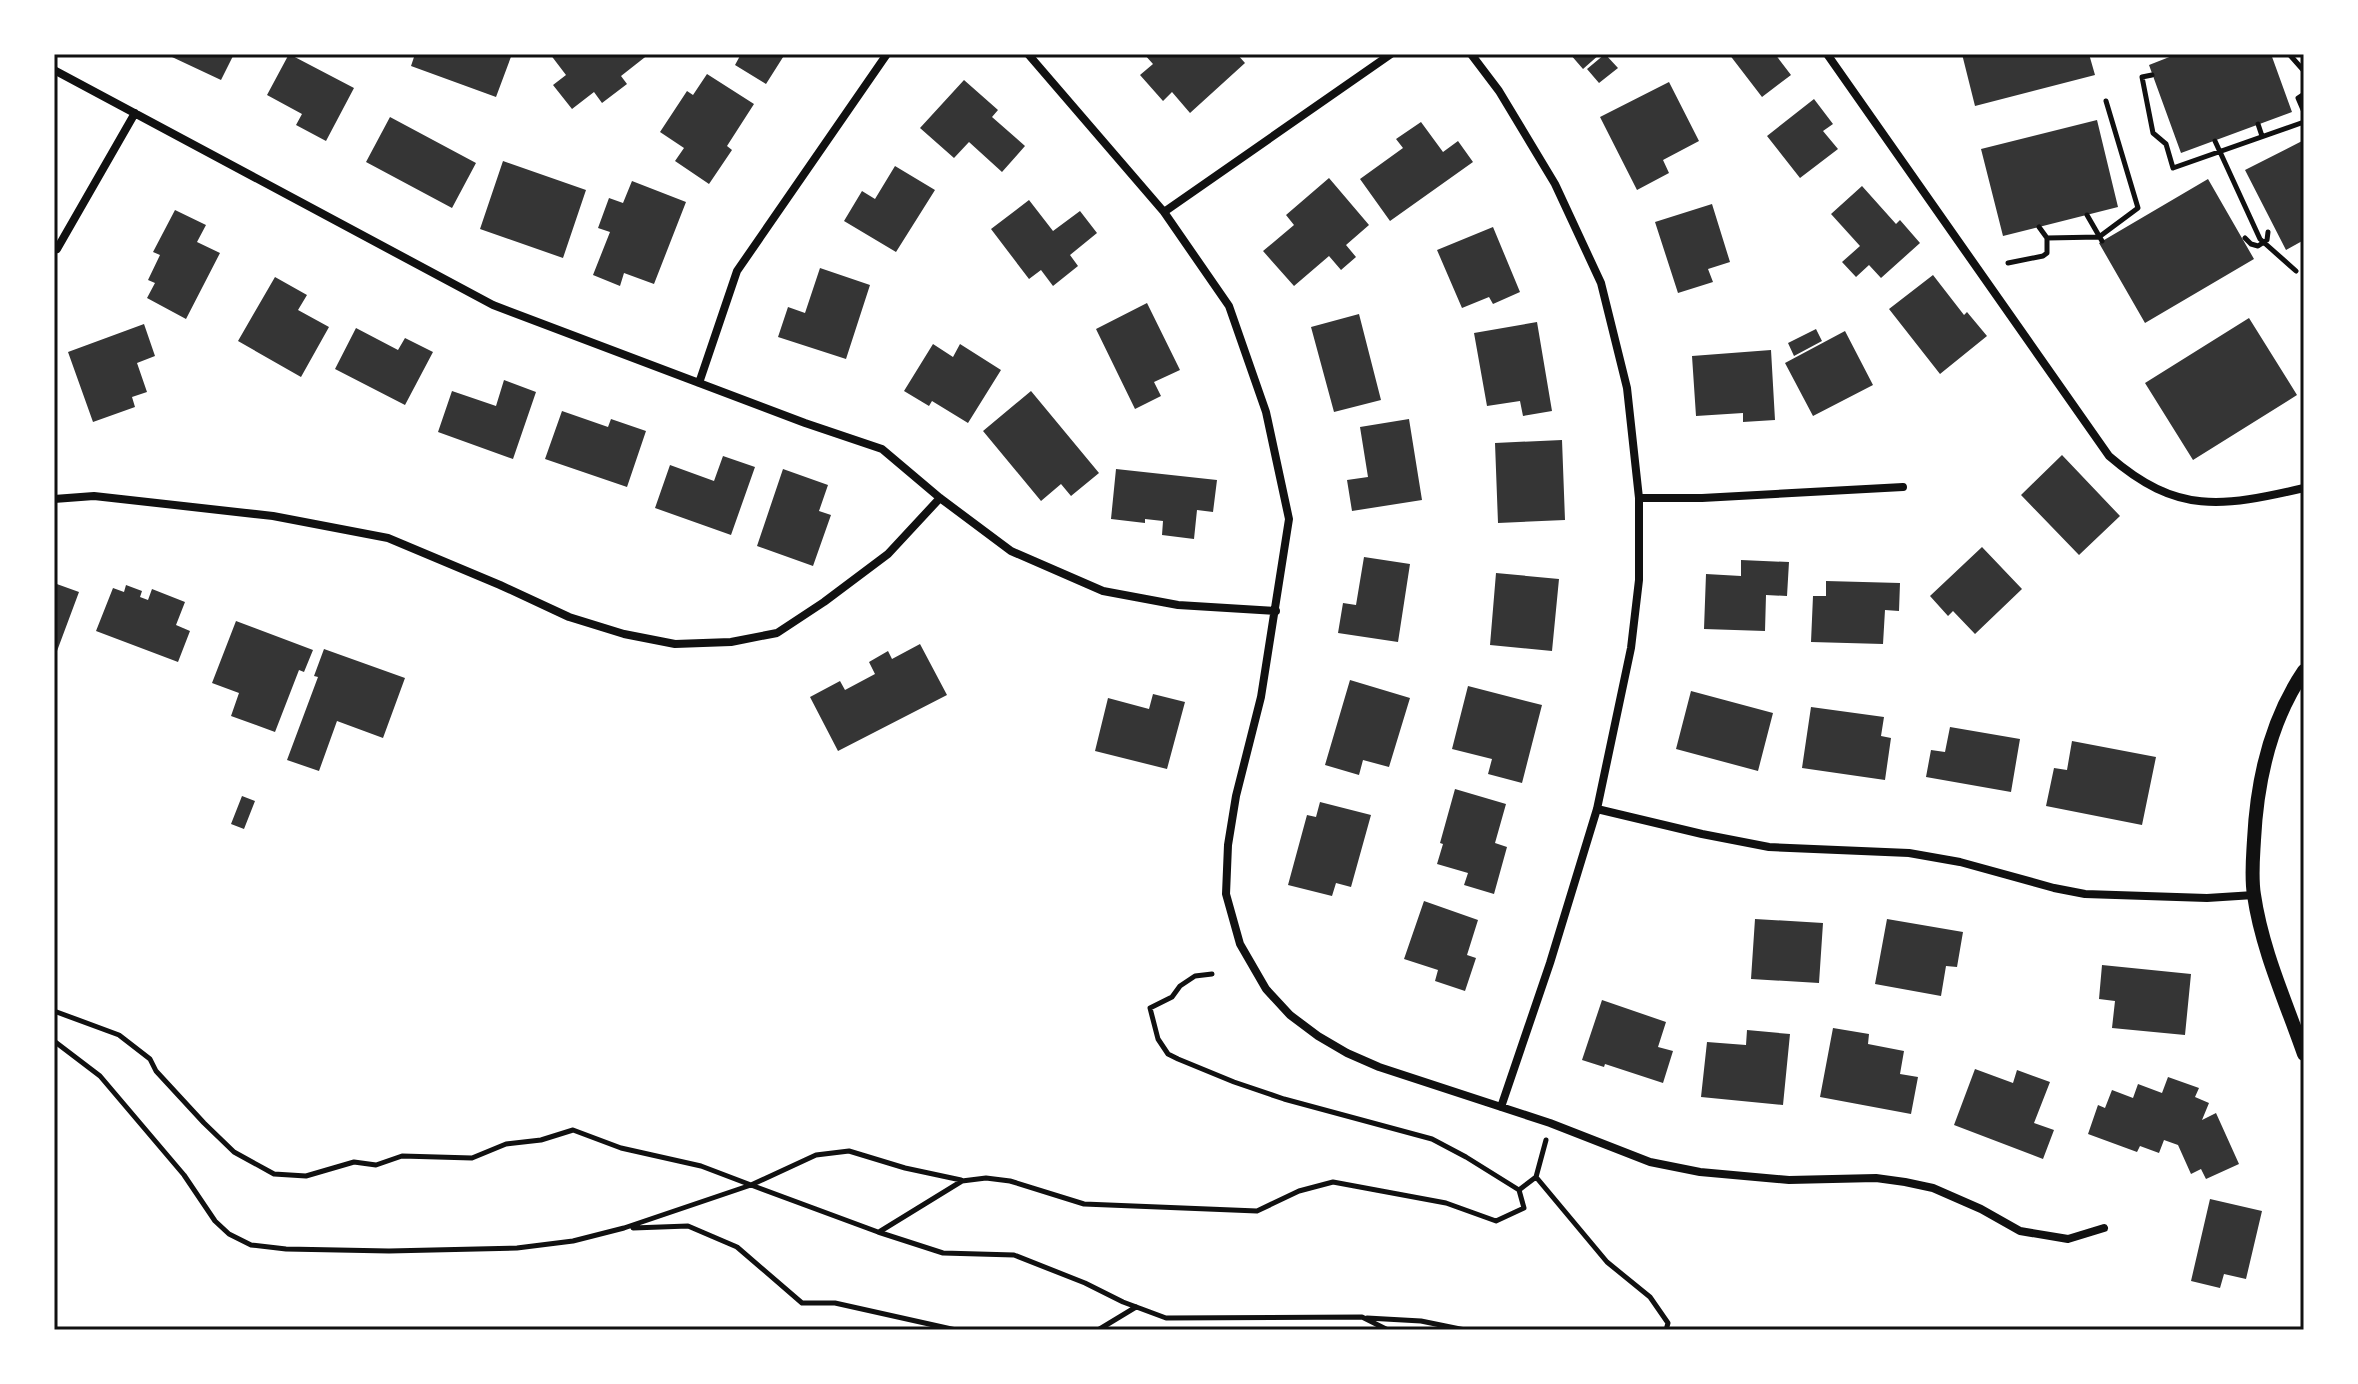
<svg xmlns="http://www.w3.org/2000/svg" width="2358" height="1384" font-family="Manrope,sans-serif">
<rect width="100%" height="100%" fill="#fff"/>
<path fill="#353535" d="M173,54h61l-13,26 -49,-23z
M289,54l65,34 -28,53 -30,-16 6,-11 -35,-19z
M415,54h97l-16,43 -85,-31z
M550,54h99l-28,22 6,8 -25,19 -8,-11 -22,17 -19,-24 13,-10z
M741,54h44l-19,30 -31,-19z
M1144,54h93l8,9 -55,50 -18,-21 -9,9 -23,-26 13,-11z
M1570,54h30l-17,15z
M1605,54l13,14 -19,15 -12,-14z
M1729,54h46l16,21 -29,22z
M1962,54h127l6,21 -120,31z
M2177,54h94l21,58 -111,41 -32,-88z
M707,74l47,30 -27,42 5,4 -23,34 -34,-23 9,-13 -24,-16 27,-41 6,4z
M964,80l34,30 -6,7 33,29 -23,26 -33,-30 -15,16 -34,-30z
M1669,82l30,59 -36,19 6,13 -32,17 -37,-73z
M1814,99l19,25 -10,7 15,18 -38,29 -33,-42z
M390,117l86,46 -24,45 -86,-46z
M2097,120l21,87 -115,29 -22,-87z
M1421,122l22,30 15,-11 15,21 -83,59 -30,-42 43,-31 -7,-9z
M2304,140v100l-18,10 -41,-80z
M503,161l83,29 -23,68 -83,-29z
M895,166l40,24 -39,62 -52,-31 18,-30 13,8z
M1329,178l40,47 -23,20 10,12 -15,13 -12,-14 -35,30 -31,-35 31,-26 -8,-10z
M2208,179l46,80 -109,64 -46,-80z
M632,181l54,21 -32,82 -30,-11 -4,13 -27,-11 17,-43 -12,-4 11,-30 14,5z
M1862,186l34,38 4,-4 20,23 -39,35 -12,-13 -13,12 -14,-15 18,-16 -29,-32z
M1029,200l24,31 27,-20 17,22 -27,22 8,11 -25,20 -12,-16 -12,9 -38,-50z
M1712,204l18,58 -22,7 5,13 -35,11 -23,-71z
M175,210l31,15 -9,17 23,11 -34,66 -39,-21 8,-15 -7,-3 12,-25 -7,-3z
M1493,227l27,65 -27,12 -4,-7 -27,11 -25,-58z
M820,268l50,17 -24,74 -68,-22 10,-30 17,6z
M1933,275l31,40 3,-3 20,24 -47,38 -51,-65z
M275,277l32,18 -9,15 31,17 -28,50 -63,-36z
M1147,303l33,67 -26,12 7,14 -26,13 -39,-80z
M1359,314l22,86 -47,12 -23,-85z
M2249,318l48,77 -104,65 -48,-77z
M1537,322l15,89 -29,5 -3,-15 -33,5 -13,-73z
M144,324l11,32 -18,7 10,29 -15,5 3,10 -42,15 -25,-70z
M356,328l42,22 7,-12 28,14 -28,53 -70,-36z
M1816,329l6,12 -28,15 -6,-13z
M1845,331l28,54 -60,31 -28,-53z
M933,344l20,13 7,-13 41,26 -33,53 -36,-22 -3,5 -25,-15z
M1771,350l4,70 -32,2v-9l-47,3 -4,-60z
M504,380l32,12 -23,67 -75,-27 14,-41 44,15z
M1031,391l68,82 -28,23 -10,-12 -20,17 -58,-70z
M562,411l46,16 3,-8 35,12 -19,56 -82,-28z
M1409,419l13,81 -70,11 -5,-31 21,-3 -8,-50z
M1562,440l3,80 -67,3 -3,-80z
M2062,455l58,61 -41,39 -58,-60z
M723,456l32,11 -24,68 -76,-27 15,-43 44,16z
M783,469l45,16 -9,26 12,4 -18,51 -56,-20z
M1116,469l101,11 -4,32 -16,-2 -3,29 -32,-4 1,-14 -18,-2v4l-34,-4z
M1982,547l40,42 -47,45 -22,-23 -5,5 -18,-20z
M1364,557l46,7 -12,78 -60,-9 5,-30 13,2z
M1741,560l48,2 -2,34 -21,-1 -1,36 -61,-2 2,-55 35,2z
M1496,573l63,6 -7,72 -62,-6z
M1826,581l74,2 -1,28 -14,-1 -2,34 -72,-2 2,-46h13z
M54,583l25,9 -22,59 -3,-2z
M126,585l16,6 -2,6 8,3 4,-11 33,13 -9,23 14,6 -12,31 -82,-31 17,-43 11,4z
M236,621l77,29 -9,22 -5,-2 -24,62 -44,-16 8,-23 -27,-10z
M920,644l27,51 -109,56 -28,-54 30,-16 5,9 30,-16 -6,-12 19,-11 4,8z
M324,649l81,29 -22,60 -46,-17 -18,50 -32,-11 31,-83 -4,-1z
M1350,680l60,18 -21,69 -26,-7 -4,15 -34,-10z
M1468,686l74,19 -20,78 -34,-9 4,-15 -40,-10z
M1691,691l82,22 -15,58 -82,-22z
M1153,694l32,8 -18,67 -72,-18 13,-53 41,11z
M1811,707l73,10 -3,19 10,2 -6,42 -83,-12z
M1950,727l70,12 -9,53 -85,-15 5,-27 14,2z
M2072,741l84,16 -14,68 -96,-19 8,-38 13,2z
M1455,789l51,15 -11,39 12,4 -13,47 -30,-9 4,-12 -31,-9 6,-20 -3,-1z
M242,796l13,5 -11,28 -13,-5z
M1320,802l51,13 -20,72 -15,-4 -4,13 -44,-11 19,-70 9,2z
M1424,901l54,19 -11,35 9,3 -11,33 -30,-10 3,-11 -34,-11z
M1755,919l68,4 -4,60 -68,-4z
M1887,919l76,13 -6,35 -11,-1 -5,30 -66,-12z
M2102,965l89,9 -6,61 -73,-7 3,-27 -16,-2z
M1602,1000l64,22 -8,25 15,4 -10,32 -58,-19 -1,3 -22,-7z
M1833,1028l36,6 -1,10 36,7 -4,23 18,3 -7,37 -91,-17z
M1747,1030l43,4 -7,71 -82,-8 6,-55 39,3z
M1975,1069l38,14 4,-13 33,12 -16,41 20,7 -11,29 -89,-34z
M2168,1077l31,11 -4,9 14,6 -7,17 14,-7 23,51 -33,15 -5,-10 -10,5 -13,-29 -14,-5 -5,13 -19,-7 -3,6 -49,-18 10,-29 7,3 7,-18 21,8 5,-14 24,9z
M2210,1199l52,12 -16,68 -22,-5 -4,14 -29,-7z"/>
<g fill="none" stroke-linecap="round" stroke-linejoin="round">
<path stroke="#111" stroke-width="5" d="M2289,54l15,17
M2152,75l-10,2 11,56 13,11 7,24 131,-46
M2304,94l-6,4 6,14
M2258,124l4,12
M2215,141l45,98 36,32
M2087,215l15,26
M2039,227l8,11
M2245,238l6,6 7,2 9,-6 1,-8
M2008,263l35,-7 4,-3v-15l52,-1 39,-29 -32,-107
M54,1011l65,24 31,24 6,12 48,52 30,29 40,22 32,2 48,-14 22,3 26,-9 70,2 34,-14 35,-4 32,-10 48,18 80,18 50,19 65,-30 33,-4 56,17 56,12
M54,1041l46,35 84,99 31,46 14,13 22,11 35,4 103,2 128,-3 56,-7 51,-13 127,-43 127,47 65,21 71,2 71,28 38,19 43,16 196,-1 26,13
M1546,1140l-10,37 71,85 43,35 18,26 -2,7
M1519,1190l17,-13
M633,1228l55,-2 49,21 65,56h33l121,27
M879,1232l83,-51 24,-3 24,3 74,23 173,7 42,-20 34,-9 113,21 50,18 28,-13 -5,-18 -53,-33 -34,-18 -148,-40 -50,-17 -56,-23 -10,-5 -10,-15 -8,-31 22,-11 8,-11 15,-10 17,-2
M1367,1318l54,3 44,9
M1098,1330l38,-23"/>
<path stroke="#111" stroke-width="8" d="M1028,54l136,158 65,94 37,106 23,107 -28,178 -25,99 -8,49 -2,49 14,50 26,45 24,26 28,21 29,17 32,14 171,56 100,39 50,10 89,8 87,-2 29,4 28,6 48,21 39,22 48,8 36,-11
M1471,54l28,37 56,93 46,99 26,105 12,110v82l-8,68 -34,161 -47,154 -49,144
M1827,54l282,402c68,59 113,51 195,32
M54,70l439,235 312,118 77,26 58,49 71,53 92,40 75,14 98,6
M1164,212l227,-158
M57,249l78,-136
M699,383l38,-112 150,-217
M1639,498h63l201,-11
M54,499l40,-3 179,20 115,22 112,47 69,32 55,17 51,10 56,-2 46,-9 47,-31 64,-48 52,-56
M1597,809l105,25 67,13 140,6 51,9 94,26 31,6 122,4 47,-3"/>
<path stroke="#111" stroke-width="14" d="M2304,671c-34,50 -47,109 -50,169 -1,18 -3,37 0,55 8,55 32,107 50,159"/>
</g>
<rect width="2358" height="1384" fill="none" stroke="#ffffff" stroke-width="112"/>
<rect x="56" y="56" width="2246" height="1272" fill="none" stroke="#111" stroke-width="3"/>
</svg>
